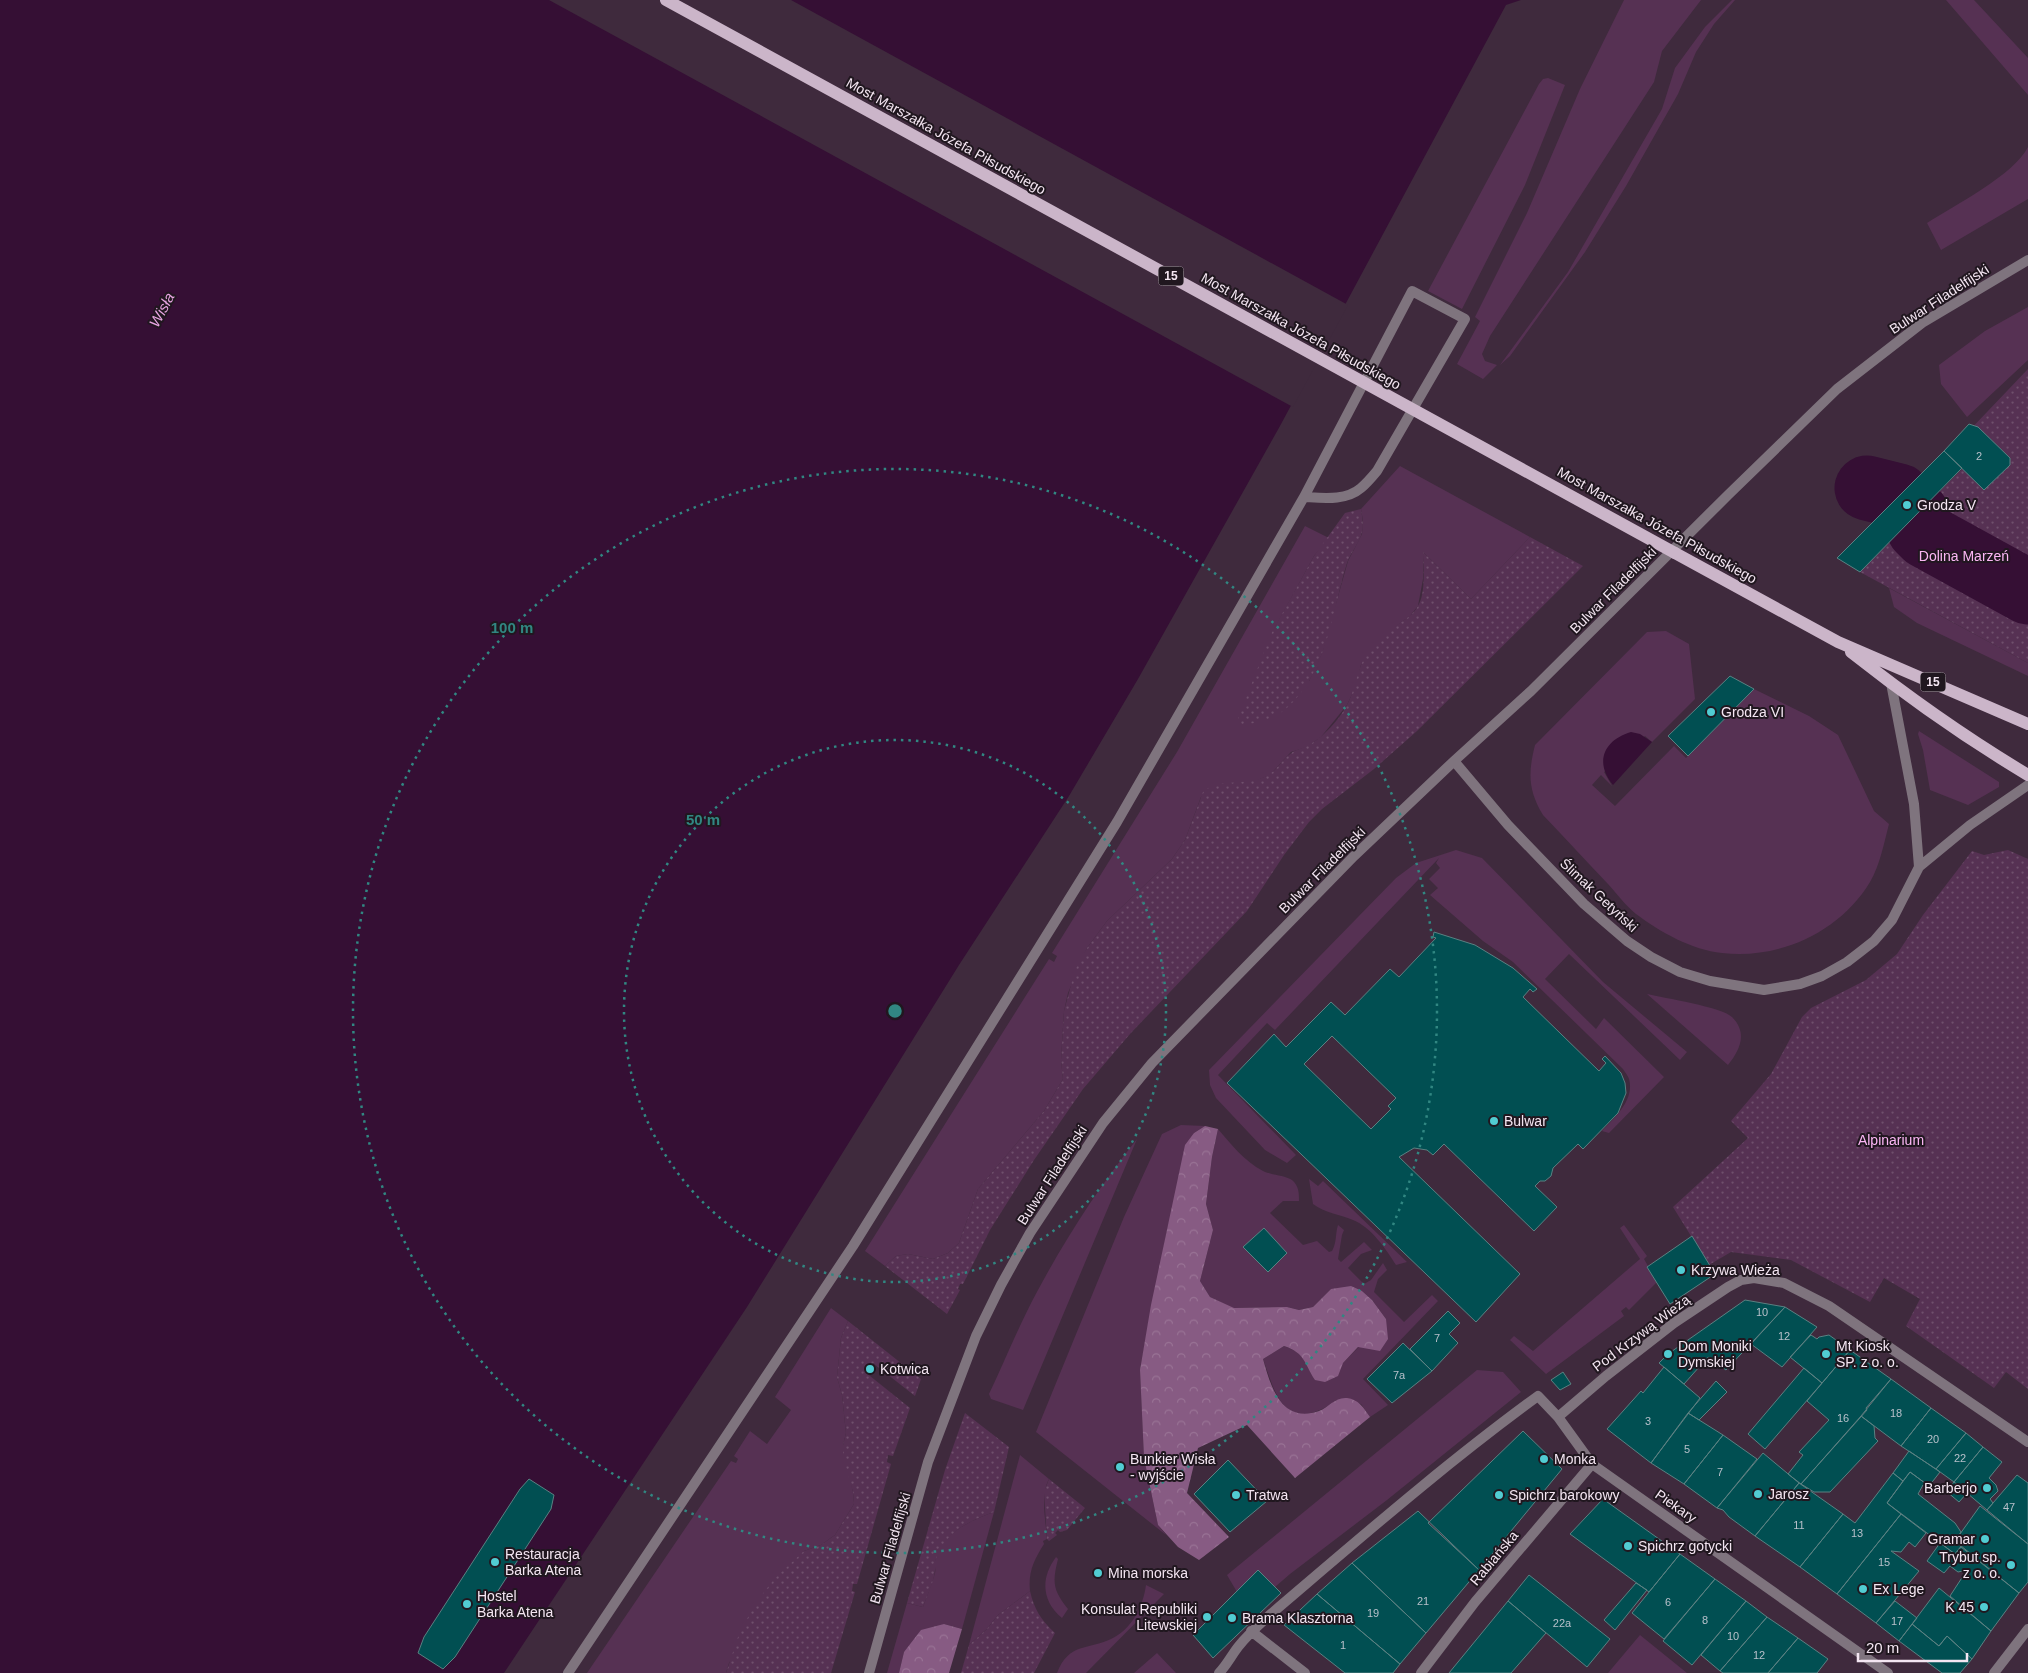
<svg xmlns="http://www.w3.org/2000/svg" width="2028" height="1673" font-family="Arial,sans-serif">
<defs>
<pattern id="forest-crowns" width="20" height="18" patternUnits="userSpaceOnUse" patternTransform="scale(1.25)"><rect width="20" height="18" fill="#875b83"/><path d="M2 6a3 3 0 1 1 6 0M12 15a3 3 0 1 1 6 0" fill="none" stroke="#997395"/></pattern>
<pattern id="garden-dots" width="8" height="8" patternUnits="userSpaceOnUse" patternTransform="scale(1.25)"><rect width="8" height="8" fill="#563153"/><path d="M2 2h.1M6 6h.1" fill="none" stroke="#6f4f6c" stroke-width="1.8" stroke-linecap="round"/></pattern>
</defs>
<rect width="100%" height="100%" fill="#3f2a3d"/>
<path fill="#563153" d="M1624,0h77l-39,51 -8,31 -164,254 -8,18 3,7 12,4 -14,14 -26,-15 23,-43 -5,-4 52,-104 53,-124z
M1732,0h3l-21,24 -18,28 -18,42 -52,92 -41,66 -75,104 -10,9 68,-93 94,-163 13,-41 30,-41z
M1946,0h28l54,58v37z
M1548,78l17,7 -40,100 -63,124 -34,-18 111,-207 4,-5z
M2028,147v52l-87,51 -14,-27c28,-18 87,-48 101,-76z
M2028,307v53l-61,57 -26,-33 -2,-19 46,-34z
M1400,466l130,71 -59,62 -48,-47v27l-5,27 -8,10 -15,11 -34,38 -6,23 -8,17 -26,32 -14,10 -16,5 -21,23 -15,6 -15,2 -39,14 -16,43 -13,19 -65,62 -20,27 -19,45 -4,18 -3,49 2,19 -19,32 -66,78 -19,54 -11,10 -15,6 -25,-5 -12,2 -11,10 -20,-15 184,-292 5,3 3,-6 -5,-3 125,-201 128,-226 24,12 -15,18 -43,79 38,46 13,-28 26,-92 14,-27 1,-13 -2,-12z
M1889,588l139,75v13l-111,-53 -23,-16z
M1666,631l23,13 6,55 -43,43 -7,-6 -41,36 8,14 -11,-11 -9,10 23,21 59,-60 12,12 68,-69 55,27 29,19 36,76 15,13c-5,19 -9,41 -19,58 -30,50 -91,78 -148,71 -30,-3 -62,-21 -86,-39 -10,-8 -19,-20 -28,-30 -22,-23 -43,-46 -65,-69 -15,-25 -15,-42 -8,-70l112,-113z
M1919,731l80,51v5l-31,18 -38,-15 -7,-40 -5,-16z
M1456,850l26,8 121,124 84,70 -7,8 -111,-106 -24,25 51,50 8,-11 60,59 -55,56 -7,-2c12,-13 33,-31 27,-52 -1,-3 -4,-7 -6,-10l-110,-107 -30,-21 -53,-46 8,-7 -9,-9 11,-11 -4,-5 3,-5 -164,172 -8,-7 -49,52 78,80 -9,8 -22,-13 -49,-52 -6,-13 -1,-15 187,-192 20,-15z
M1647,994c17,4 75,13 85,23 16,16 8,33 -4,48z
M1181,1125l24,1 -11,7 -27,97 -27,139 4,89 14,67 8,10 -130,-103 88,-215 38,-83z
M1218,1129c13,15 26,32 45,42 8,4 21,4 29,9 7,6 7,13 7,21h-16l-13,12 33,32 14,-4 12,11 3,-1c5,-9 3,-16 6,-26l6,5 -2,5 -4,24 3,3 23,-20 8,8 -11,4 -13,14 16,16 7,-4 12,-17 4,7 -9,9 -4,13 30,30 28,-27 6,6 -75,78 25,26 -18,12 -9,-13 -24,-4c-6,3 -11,8 -17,10 -39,17 -47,-24 -57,-51l21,-13c15,5 21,12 27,27l32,-10 43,-44 -14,-19 -10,-9 -31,-2 -18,18 -14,3 -12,-3 -54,1 -23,-11 -10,-16 13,-51 -7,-26 6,-47z
M1137,1139l-114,271 -32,-11 -2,-5c16,-34 31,-71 49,-104 29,-54 61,-103 99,-151z
M1309,1179l9,7 5,-5 84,81 -11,3c-10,-16 -25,-38 -43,-45 -14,-6 -28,-7 -40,-16z
M1624,1225l23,31 -3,3 13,23 -28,28 -3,-3 -5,4 3,5 -78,58 -36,-34 4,-4 19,15 107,-92 -20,-31z
M831,1308l17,13 -7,17 -4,39 5,18 4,38 -3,12 10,47 1,12 -19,31 -14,10 -17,6 -75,112 -3,10h-139l144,-212 5,2 2,-4 -4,-3 16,-25 17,13 24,-34 -16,-13z
M1477,1370l26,2 18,20 -134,108 -97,74 -15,13 -17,-16 -21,21 -10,-17z
M1020,1455l29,24c-9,17 -3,42 -2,60l-4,2 1,3c-10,16 -16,28 -14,47l-32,24 -11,14 -18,16z
M994,1512l-32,117 -18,-5 -40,28 -5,21h-12l20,-70 16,4c4,-12 9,-23 12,-34 1,-4 -1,-8 0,-12 5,-27 36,-41 59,-49z
M1056,1557l2,2c-6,24 -5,31 10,50l-6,9c-20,-17 -22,-39 -6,-61z
M1146,1585l18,9 -78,79h-29c12,-31 32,-23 54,-34 21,-10 32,-32 35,-54z
M1640,1635l47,38h-79z
M1157,1653l19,20h-42z"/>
<path fill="url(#forest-crowns)" d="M1205,1126l13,3 -6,28 -6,47 7,26 -13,51 10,16 24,11 53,-1 12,3 14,-3 18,-18 20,-3 11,5 10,9 14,19 2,20 -8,12 -22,-4 -15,16 -5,13 -13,6 -10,-2c-11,-17 -10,-27 -31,-34l-21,13c8,28 18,65 56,52 10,-4 16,-14 28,-13 11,1 17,10 23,19l-75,61 -48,-53 -49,23 -11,45 42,44 -30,23 -21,-13 -20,-22 -14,-67 -4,-88 11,-65 34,-160 9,-12z
M944,1624l18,5 -13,44h-50l5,-21 17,-22z"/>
<path fill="url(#garden-dots)" d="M2028,369v294l-168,-91 102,-103 -15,-15z
M1361,509c1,8 3,15 1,23 -2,10 -11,20 -15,31 -14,45 -19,102 -53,138 -18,19 -29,19 -53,25l-5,-2 35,-90 43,-78 31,-43z
M1530,537l53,29 -166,165 -43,38 -52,40 -13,13 -25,33 -37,56 -117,123 -47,55 -49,71 -44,70 -27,54h-3l-2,5 2,1 -13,24 -62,-48 11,-10 12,-2 25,5 15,-6 11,-10 19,-54 66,-78 19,-32 -2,-19 3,-49 11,-41 12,-22 20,-27 65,-62 13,-19 18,-48c16,-15 46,-5 65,-17 9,-5 14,-15 22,-21 4,-4 11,-5 17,-8 16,-8 33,-27 41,-43 8,-16 9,-35 19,-49 8,-10 17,-19 27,-27 10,-7 20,-12 25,-23 7,-14 4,-37 4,-52l48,47z
M2008,850l20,9v530l-22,-17 -12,16 -88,-62 14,-27 -36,-21 -14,24 -79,-42 -60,-8 -22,13 -36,-58 75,-69 -17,-17 40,-47 31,-57 9,-9 55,-28 31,-26 26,-39 49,-64 12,4z
M848,1321l73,58 -6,17 -42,-33 -8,9 45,36 -17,48 -5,-1 -1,7 4,2 -34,120h-4l-1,7 3,1 -24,81h-105l14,-42 18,-31 17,-22 29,-27 17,-6 14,-10 19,-31 -1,-12 -10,-36v-11l3,-12 -4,-38 -5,-18 4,-39z
M965,1413l44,34 -15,65c-25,9 -49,20 -58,47 -2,4 0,7 -1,11 -1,12 -8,26 -12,37l-16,-4 38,-133z
M1049,1479l36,29 -18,22 -7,2 -2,-2 -3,3 2,2 -8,6 -2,-2 -3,-47z
M1030,1591c4,18 11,29 25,42l-21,40h-73l8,-28 18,-16 11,-14z"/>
<path fill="#350f34" d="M0,0h1521l-15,5 -226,421 -142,253 -69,117 -110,169 -212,342 -243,366h-504z
M1631,732l9,2 12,8 -39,43c-19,-23 -9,-45 18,-53z"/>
<path fill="#3f2a3d" d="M549,0h242l557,305 -55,102z"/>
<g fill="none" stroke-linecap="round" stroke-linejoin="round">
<path stroke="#350f34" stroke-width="65" d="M1867,488l32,8
M1917,514l2,15 7,7 102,56"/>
</g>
<path fill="#014f52" stroke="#5a8182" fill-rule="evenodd" d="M1969,424l9,3 32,31v7l-26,25 -40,-39z
M1944,451l18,17 -102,104 -23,-14z
M1730,676l24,13 -66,67 -20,-20z
M1434,932l41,13 38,23 24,21 -4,3 -3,-3 -7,8 76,74 7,-8 -4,-4 3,-3 16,17 4,10 1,10 -8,20 -35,36 -5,-5 -25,24 -2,8 -6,5h-5l-5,5 22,21 -23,24 -90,-87 -11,11 -6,-5 -13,-2 -15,9 121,117 -44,48 -249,-239 47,-49 12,13 45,-45 14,13 45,-46 9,8 37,-39 -3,-1zM1332,1036l64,62 -8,8 3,3 -20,20 -67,-65z
M1264,1228l23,25 -19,19 -25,-25z
M1692,1236l23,38 -45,30 -23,-37z
M1745,1300l40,7 -59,63 -18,-13 -24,27 -25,-21 9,-9z
M1785,1307l32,20 -35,40 -31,-23z
M1448,1311l12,12 -11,11 9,9 -26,28 -22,-22z
M1811,1335l6,4 2,-2 10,-2 21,15 -28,33 -32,-26z
M1403,1343l29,28 -40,32 -25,-24z
M1850,1350l41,29 -25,29 1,2 -66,74 -13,-10 15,-19 -4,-3 30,-32 -22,-19z
M1664,1367l36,31 -49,65 -44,-34 34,-38 2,2z
M1804,1368l18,15 -57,66 -17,-15z
M1563,1372l8,12 -11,6 -9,-10z
M1891,1379l40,29 -30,38 -40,-30z
M1716,1381l11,11 -28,28 -11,-7z
M1931,1408l35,25 -30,36 -35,-23z
M1688,1413l35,22 -39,49 -33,-21z
M1861,1416l13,10 1,12 3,3 -48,51h-16l-13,-8z
M1523,1431l39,38 -83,101 -51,-47z
M1966,1433l17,14 -29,35 -18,-13z
M1723,1435l34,24 -40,49 -33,-24z
M1983,1447l19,15 -13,16 7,7 2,6 -8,8 3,4 -6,7 -33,-28z
M1909,1451l31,21 -11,14 -19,-14 -7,9 -10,-8z
M1763,1453l36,30 -44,53 -26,-19 -6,-7 -6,-2z
M1228,1460l39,41 -37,31 -36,-38z
M1910,1472l19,14 -6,-1 -5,9 37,29 6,9 -6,9 6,5 -6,8 -68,-51z
M1893,1473l10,8 -16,22 14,11 -64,80 -37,-27 43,-53 12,9z
M2017,1475l11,8v61l-41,-34z
M529,1479l25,16 -3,14 -96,148 -12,12 -25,-16 6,-16 96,-148z
M1954,1482l13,11 -8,9 -13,-11z
M1799,1483l44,31 -43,53 -45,-31z
M1603,1499l77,55 -31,38 -79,-58z
M1980,1506l48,38v38l-9,11 -64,-52z
M1418,1511l61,59 -53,63 -74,-70z
M1901,1514l25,19 -11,14 -6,-5 -8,10 -10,-1 28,20 -43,52 -39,-29z
M1940,1543l15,11 6,-7 58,46 -28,38 -41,-35 17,-26 -9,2 -8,-6 -6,7 -17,-12z
M1680,1554l35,25 -51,60 -32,-26z
M1352,1563l74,70 -26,31 -83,-70z
M1258,1570l23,23 -68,65 -20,-23z
M1529,1575l81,64 -23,28 -79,-66z
M1715,1579l31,22 -54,64 -29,-24z
M1636,1583l11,7 -32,40 -11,-10z
M1939,1588l52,43 -19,28 -25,-23 -8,10 -27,-22z
M1317,1594l83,70 -7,9h-48l-61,-48z
M1508,1601l38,32 -35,40h-62z
M1746,1601l21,16 -47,54 -19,-16z
M1895,1601l22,17 -18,23 -23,-18z
M1767,1617l31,21 -30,35h-45l-3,-2z
M1912,1624l27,22 8,-10 25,23 -12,14h-18l-43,-32z
M1798,1638l30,21 -11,14h-49z"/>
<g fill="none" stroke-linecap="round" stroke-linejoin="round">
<path stroke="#7f747e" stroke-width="10" d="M568,1673l285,-427 264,-424 187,-325c19,1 42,4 57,-9 6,-5 11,-11 16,-17l88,-152 -53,-28 -108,206"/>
<path stroke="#7f747e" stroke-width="10" d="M1891,683l23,121 5,63
M1454,761l54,64 76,79 43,37 24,16 29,15 30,9 54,9 36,-6 22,-8 25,-14 13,-10 14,-11 18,-21 27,-53 51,-42 58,-40
M1558,1417l48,-41 68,-53 54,-36 13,-7 13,-2 30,5 45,23 199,136
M1251,1631l54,42
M869,1673l59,-211 48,-126 25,-51 29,-52 73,-110 49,-60 202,-207 100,-95 77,-70 197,-196 109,-106 85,-66 106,-63
M1219,1673c8,-8 12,-17 19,-26 10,-13 22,-23 34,-34 87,-74 174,-150 266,-217l20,21 34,47 296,209
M1421,1673l54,-71 117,-138
M1994,1673l34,-44"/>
<path stroke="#cbb5c9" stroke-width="12" d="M1675,553l163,89 190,82
M1851,652c57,45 115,86 177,123"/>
<path stroke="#cbb5c9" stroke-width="12" d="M666,0l1009,553"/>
</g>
<g fill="none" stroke="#318782" stroke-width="2.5" stroke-dasharray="2.5 5">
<circle cx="895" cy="1011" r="271"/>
<circle cx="895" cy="1011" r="542"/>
</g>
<g fill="#51ccd2" stroke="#20171f" stroke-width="2">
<circle cx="1907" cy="505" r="5"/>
<circle cx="1711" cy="712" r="5"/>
<circle cx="1494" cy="1121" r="5"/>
<circle cx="1681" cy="1270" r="5"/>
<circle cx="1668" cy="1354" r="5"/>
<circle cx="1826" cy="1354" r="5"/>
<circle cx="870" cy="1369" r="5"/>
<circle cx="1544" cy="1459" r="5"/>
<circle cx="1120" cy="1467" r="5"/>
<circle cx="1987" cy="1488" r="5"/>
<circle cx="1758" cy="1494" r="5"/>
<circle cx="1236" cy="1495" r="5"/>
<circle cx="1499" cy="1495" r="5"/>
<circle cx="1985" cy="1539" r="5"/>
<circle cx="1628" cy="1546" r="5"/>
<circle cx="495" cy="1562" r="5"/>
<circle cx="2011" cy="1565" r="5"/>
<circle cx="1098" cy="1573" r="5"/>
<circle cx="1863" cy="1589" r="5"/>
<circle cx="467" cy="1604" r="5"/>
<circle cx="1984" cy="1607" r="5"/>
<circle cx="1207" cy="1617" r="5"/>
<circle cx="1232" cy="1618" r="5"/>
</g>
<g text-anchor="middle" stroke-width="4" stroke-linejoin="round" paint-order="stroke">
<g font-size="11" fill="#b7c0ca">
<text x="1979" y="460">2</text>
<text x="1762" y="1316">10</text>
<text x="1784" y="1340">12</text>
<text x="1437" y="1342">7</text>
<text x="1399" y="1379">7a</text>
<text x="1896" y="1417">18</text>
<text x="1843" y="1422">16</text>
<text x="1648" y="1425">3</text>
<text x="1933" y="1443">20</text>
<text x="1687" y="1453">5</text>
<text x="1960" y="1462">22</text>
<text x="1720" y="1476">7</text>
<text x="2009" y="1511">47</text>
<text x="1799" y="1529">11</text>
<text x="1857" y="1537">13</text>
<text x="1884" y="1566">15</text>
<text x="1423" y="1605">21</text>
<text x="1668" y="1606">6</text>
<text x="1373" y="1617">19</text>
<text x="1705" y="1624">8</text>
<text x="1897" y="1625">17</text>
<text x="1562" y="1627">22a</text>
<text x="1733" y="1640">10</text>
<text x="1343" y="1649">1</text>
<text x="1759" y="1659">12</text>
</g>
<g fill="#20171f" stroke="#b4a8b3" stroke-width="1">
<rect x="1158.5" y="266.5" width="25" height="19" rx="4"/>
<rect x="1920.5" y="672.5" width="25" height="19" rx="4"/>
</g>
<g font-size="12" font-weight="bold" fill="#f4e6f2">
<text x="1171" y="280">15</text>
<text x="1933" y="686">15</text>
</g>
<g font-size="14" fill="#f4e6f2" stroke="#20171f">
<text transform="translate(946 136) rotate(29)" y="5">Most Marszałka Józefa Piłsudskiego</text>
<text transform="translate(1939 299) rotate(-33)" y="5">Bulwar Filadelfijski</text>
<text transform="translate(1301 331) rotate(29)" y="5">Most Marszałka Józefa Piłsudskiego</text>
<text transform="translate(1657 525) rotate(29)" y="5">Most Marszałka Józefa Piłsudskiego</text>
<text transform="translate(1613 590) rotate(-45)" y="5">Bulwar Filadelfijski</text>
<text transform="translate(1322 870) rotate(-45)" y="5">Bulwar Filadelfijski</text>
<text transform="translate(1599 895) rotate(43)" y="5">Ślimak Getyński</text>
<text transform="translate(1052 1175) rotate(-57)" y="5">Bulwar Filadelfijski</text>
<text transform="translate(1641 1333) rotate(-37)" y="5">Pod Krzywą Wieżą</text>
<text transform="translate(1676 1506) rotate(35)" y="5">Piekary</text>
<text transform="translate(890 1548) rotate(-74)" y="5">Bulwar Filadelfijski</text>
<text transform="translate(1494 1558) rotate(-50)" y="5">Rabiańska</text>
</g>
<g font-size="14" fill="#f4e6f2" stroke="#20171f" text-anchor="start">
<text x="1917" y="510">Grodza V</text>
<text x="1721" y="717">Grodza VI</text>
<text x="1504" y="1126">Bulwar</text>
<text x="1691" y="1275">Krzywa Wieża</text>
<text x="1678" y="1351">Dom Moniki<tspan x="1678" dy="16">Dymskiej</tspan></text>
<text x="1836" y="1351">Mt Kiosk<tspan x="1836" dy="16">SP. z o. o.</tspan></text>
<text x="880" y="1374">Kotwica</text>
<text x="1130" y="1464">Bunkier Wisła<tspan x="1130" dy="16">- wyjście</tspan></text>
<text x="1554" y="1464">Monka</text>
<text x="1977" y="1493" text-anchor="end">Barberjo</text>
<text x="1768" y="1499">Jarosz</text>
<text x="1246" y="1500">Tratwa</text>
<text x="1509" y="1500">Spichrz barokowy</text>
<text x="1975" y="1544" text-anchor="end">Gramar</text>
<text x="1638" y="1551">Spichrz gotycki</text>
<text x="505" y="1559">Restauracja<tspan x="505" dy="16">Barka Atena</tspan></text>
<text x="2001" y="1562" text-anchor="end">Trybut sp.<tspan x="2001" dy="16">z o. o.</tspan></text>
<text x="1108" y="1578">Mina morska</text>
<text x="1873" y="1594">Ex Lege</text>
<text x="477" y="1601">Hostel<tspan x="477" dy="16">Barka Atena</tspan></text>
<text x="1974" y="1612" text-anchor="end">K 45</text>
<text x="1197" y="1614" text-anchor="end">Konsulat Republiki<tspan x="1197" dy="16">Litewskiej</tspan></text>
<text x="1242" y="1623">Brama Klasztorna</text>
</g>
<g font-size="14" fill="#fcb7f5" stroke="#20171f">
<text x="1964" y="561">Dolina Marzeń</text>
<text x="1891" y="1145">Alpinarium</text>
</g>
<g font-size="15" font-style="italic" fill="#e7a4e1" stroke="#20171f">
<text transform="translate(162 310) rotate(-62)" y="5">Wisła</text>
</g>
</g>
<circle cx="895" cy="1011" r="8" fill="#318782" stroke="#20171f" stroke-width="2.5"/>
<g font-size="15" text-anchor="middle" font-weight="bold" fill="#318782" stroke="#20171f" stroke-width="4" stroke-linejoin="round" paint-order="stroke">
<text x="512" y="633">100 m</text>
<text x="703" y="825">50 m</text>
</g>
<path d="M1858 1653v8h109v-8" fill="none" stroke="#f4e6f2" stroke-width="2.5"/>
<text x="1866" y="1653" font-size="15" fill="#f4e6f2" stroke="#20171f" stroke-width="4" paint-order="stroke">20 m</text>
</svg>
